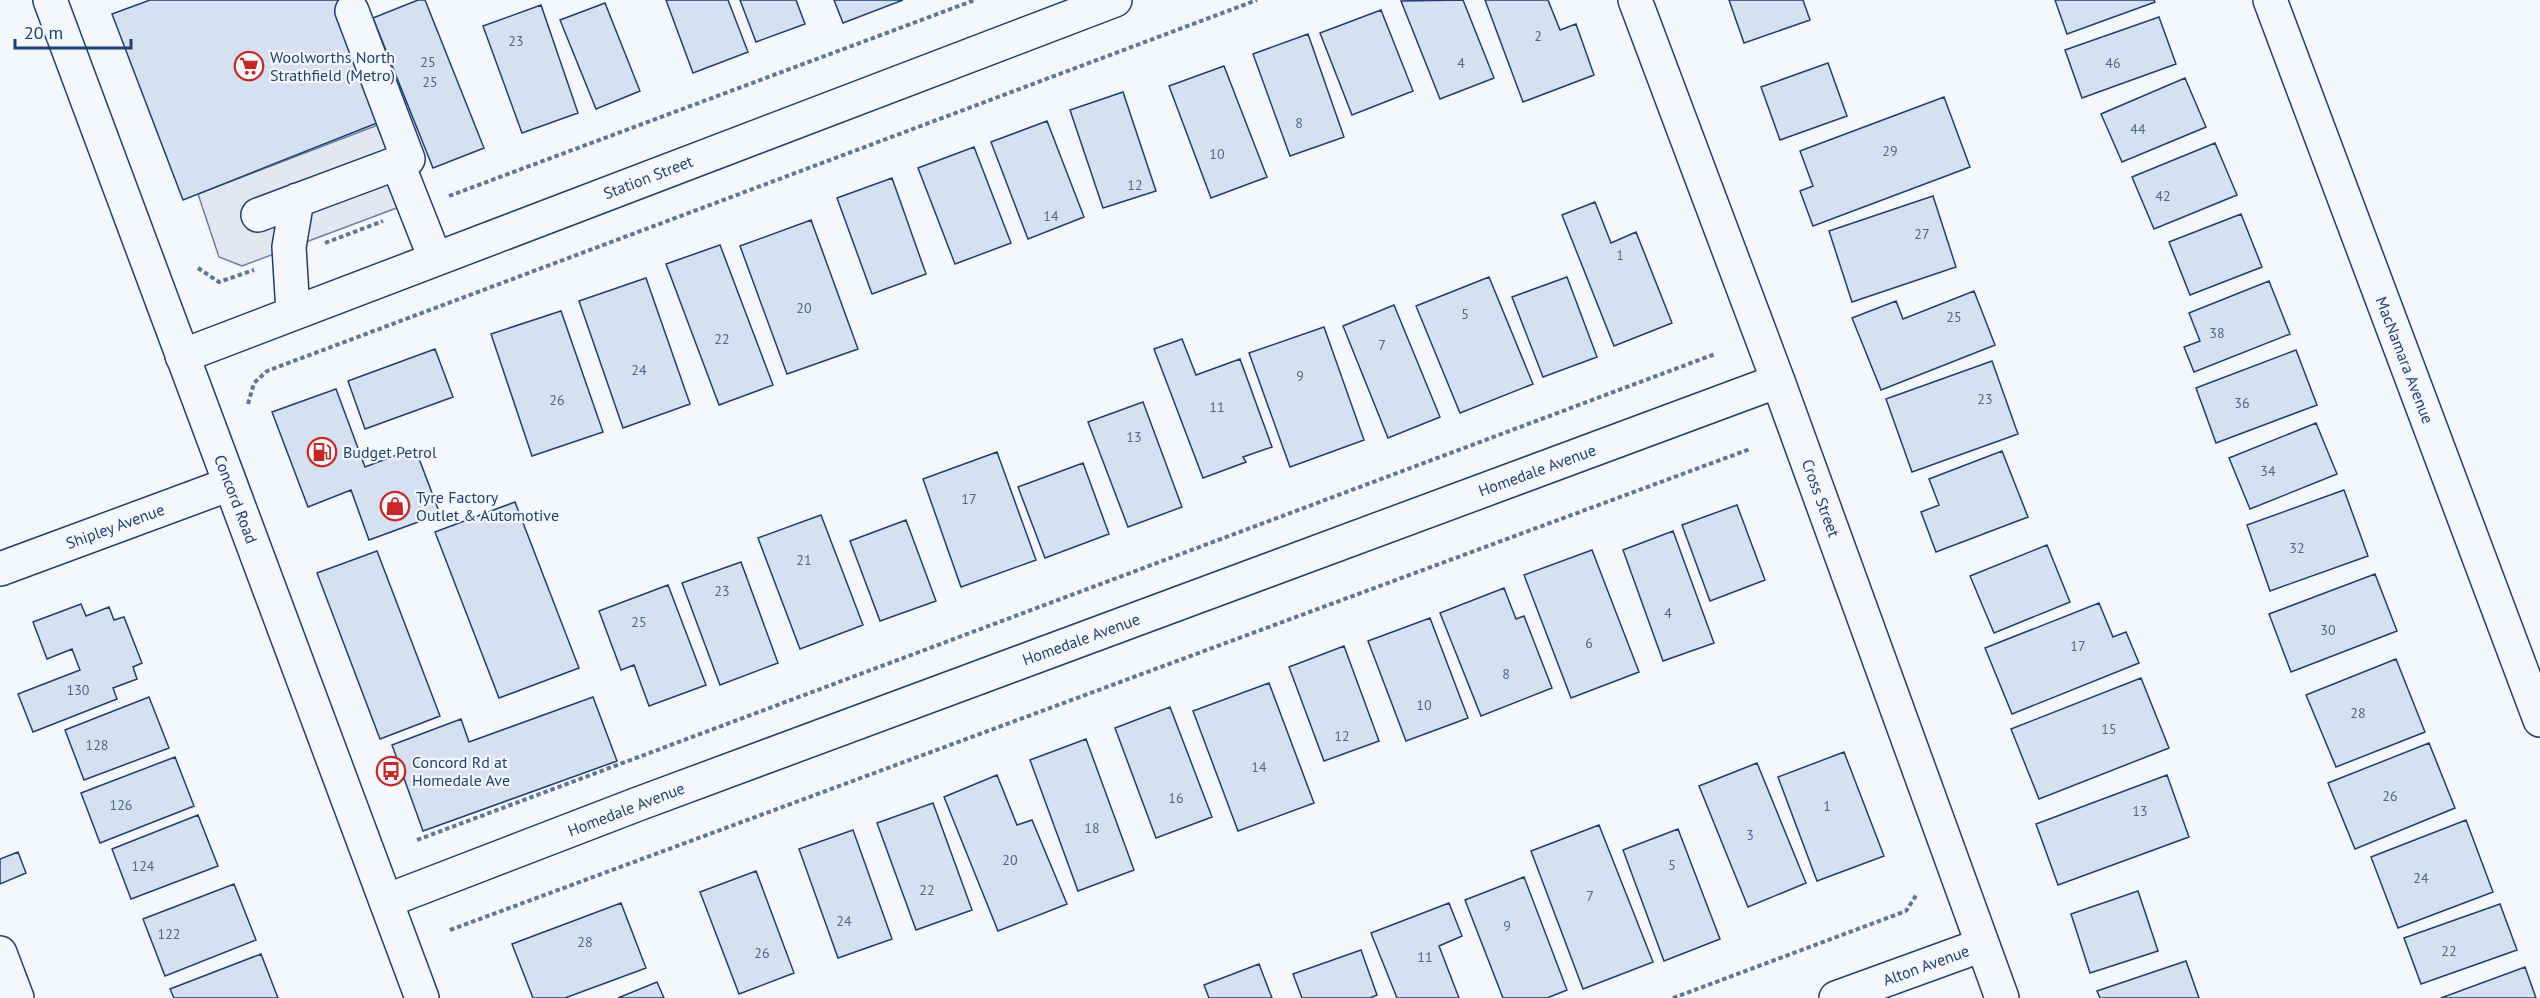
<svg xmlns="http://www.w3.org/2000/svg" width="2540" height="998" font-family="'PT Sans',sans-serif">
<rect width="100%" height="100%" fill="#f4f7fb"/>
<path fill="#e3e8f0" stroke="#687fa3" stroke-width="1.5" d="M396,118l30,79 -184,69 -23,-9 -21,-63z"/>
<path fill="#d5e0f0" stroke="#1d3f73" stroke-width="1.5" d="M150,0h204l33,119 -204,81 -71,-186z
M418,0h7l59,148 -51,20 -60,-150z
M666,0h62l20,52 -55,21z
M740,0h56l9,24 -49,18z
M834,0h69l-60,23z
M1463,0l31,78 -54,21 -39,-98z
M1485,0h63l12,30 16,-6 18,51 -71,27z
M1729,0h74l7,20 -66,23z
M2055,0h99l1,2 -88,32z
M605,3l35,88 -44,18 -36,-89z
M541,5l37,108 -56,20 -39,-107z
M1381,10l32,81 -61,24 -32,-82z
M2159,17l17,47 -94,34 -17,-48z
M1308,34l36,103 -54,19 -37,-102z
M1828,63l19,53 -67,24 -19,-53z
M1224,66l43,111 -56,21 -42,-112z
M2185,78l21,49 -84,35 -21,-48z
M1123,92l33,99 -53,17 -33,-98z
M1944,97l26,70 -157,59 -13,-35 13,-5 -13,-35z
M1047,121l37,96 -56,22 -37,-97z
M2215,143l22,52 -83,34 -22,-52z
M974,147l37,96 -56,21 -37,-96z
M892,178l34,96 -54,20 -35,-96z
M1933,196l23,71 -104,35 -23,-71z
M1595,202l16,41 25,-11 36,91 -58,23 -52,-131z
M2241,214l21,53 -72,28 -21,-53z
M811,220l47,129 -71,25 -47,-128z
M720,245l53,140 -54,20 -53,-141z
M1489,277l44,107 -73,29 -44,-107z
M1567,277l30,80 -54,20 -31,-80z
M646,278l44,126 -67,24 -44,-127z
M2269,281l21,53 -96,38 -10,-25 16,-6 -11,-28z
M1974,291l21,54 -114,45 -29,-72 44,-17 7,18z
M1394,305l46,112 -52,21 -45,-112z
M561,311l42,121 -71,24 -41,-122z
M1324,327l40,113 -74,27 -41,-114z
M1182,339l14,36 44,-16 32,88 -29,10 3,5 -43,16 -49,-129z
M435,349l18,48 -88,32 -17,-48z
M2296,350l21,55 -101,38 -20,-55z
M1992,361l26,73 -106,38 -26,-73z
M336,389l29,78 50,-19 25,66 -71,26 -18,-50 -43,17 -36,-95z
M1143,402l39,105 -54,20 -40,-105z
M2316,423l21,51 -87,35 -21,-51z
M2002,451l26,66 -92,35 -15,-40 18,-7 -10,-26z
M997,452l39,108 -75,27 -38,-108z
M1083,463l26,71 -64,24 -27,-71z
M2344,490l24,66 -98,35 -23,-66z
M515,502l64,166 -80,30 -64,-166z
M1737,505l28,75 -55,21 -28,-76z
M821,515l42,110 -63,24 -42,-111z
M906,520l30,81 -56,20 -30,-80z
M1673,531l41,112 -51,18 -40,-111z
M2047,545l23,57 -76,31 -24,-57z
M1592,550l47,122 -68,26 -47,-123z
M377,551l63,165 -60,23 -63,-166z
M741,562l37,101 -58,22 -38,-102z
M2375,574l22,57 -106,41 -22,-58z
M668,585l38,100 -57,21 -15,-41 -13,5 -22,-59z
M1504,588l12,31 8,-3 28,72 -71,28 -41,-103z
M2099,603l14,34 13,-5 13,31 -127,51 -27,-66z
M81,604l5,12 23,-9 5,13 10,-3 18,46 -9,4 4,12 -24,9 4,11 -84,33 -15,-38 62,-24 -8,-21 -25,10 -14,-37z
M1430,618l38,100 -62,23 -38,-100z
M1344,646l35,95 -55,20 -35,-94z
M2396,659l29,73 -89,35 -30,-72z
M2141,678l28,70 -130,51 -28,-70z
M1269,683l45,120 -76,28 -45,-120z
M149,697l20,51 -85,32 -19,-50z
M593,697l24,64 -194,70 -31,-86 69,-26 8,23z
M1170,707l42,110 -56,21 -41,-110z
M1086,739l48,131 -56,21 -48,-131z
M2429,743l26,65 -100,41 -27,-66z
M1844,752l40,104 -67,25 -39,-104z
M175,757l19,49 -94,37 -19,-50z
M1757,763l49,120 -58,24 -49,-121z
M997,775l20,50 15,-5 35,84 -69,27 -54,-134z
M2167,775l22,62 -131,48 -22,-61z
M933,803l39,107 -56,20 -39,-107z
M198,815l20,51 -87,33 -19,-50z
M2466,820l27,72 -95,36 -27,-71z
M1599,825l54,137 -70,27 -52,-138z
M1678,829l42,110 -56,22 -41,-111z
M853,830l39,109 -54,19 -39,-109z
M18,852l8,21 -26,11v-25z
M756,871l38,102 -55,21 -39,-102z
M1524,877l43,113 -20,8h-44l-38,-98z
M234,884l22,56 -91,36 -22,-57z
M2138,891l20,60 -68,22 -19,-59z
M621,903l25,65 -81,30h-32l-21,-54z
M1449,903l13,33 -23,10 20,52h-62l-26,-65z
M2500,904l17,46 -96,34 -17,-46z
M1361,950l16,45 -7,3h-68l-9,-24z
M261,954l17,44h-104l-4,-9z
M2186,961l13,37h-99l-3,-7z
M1259,964l13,34h-63l-5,-13z
M2525,967l11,31h-95z
M657,982l7,16h-46z"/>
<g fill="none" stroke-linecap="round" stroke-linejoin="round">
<g stroke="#1d3f73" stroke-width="36">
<path id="minor" d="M1635,0l143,381 224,617
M2270,0l270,720
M397,162l38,96
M258,215l150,-56 -56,-148
M293,312l-4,-65 8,-47
M182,356l933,-356
M0,569l230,-85
M386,901l252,-97 1140,-423
M0,953l17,45
M1836,998l146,-53"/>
</g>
<g stroke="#1d3f73" stroke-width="36">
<path id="major" d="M50,0l372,998"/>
</g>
<path stroke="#5e769c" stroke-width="4" stroke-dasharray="4.5 3" stroke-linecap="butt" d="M449,196l526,-196
M325,243l58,-22
M198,268l21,14 35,-12
M248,404l6,-21 13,-12 990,-371
M417,840l1298,-486
M450,930l1300,-481
M1673,998l233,-87 11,-17"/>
<use href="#minor" stroke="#f4f7fb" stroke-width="33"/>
<use href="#major" stroke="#f4f7fb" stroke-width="33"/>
</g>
<defs>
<g id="supermarket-ring" transform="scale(1.5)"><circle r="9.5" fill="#f4f7fb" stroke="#c62828" stroke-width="1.5"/><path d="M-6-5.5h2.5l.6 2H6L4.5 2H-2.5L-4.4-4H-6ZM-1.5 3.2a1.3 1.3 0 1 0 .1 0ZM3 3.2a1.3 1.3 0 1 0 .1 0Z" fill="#c62828"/></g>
<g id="fuel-ring" transform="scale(1.5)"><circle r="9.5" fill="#f4f7fb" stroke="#c62828" stroke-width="1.5"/><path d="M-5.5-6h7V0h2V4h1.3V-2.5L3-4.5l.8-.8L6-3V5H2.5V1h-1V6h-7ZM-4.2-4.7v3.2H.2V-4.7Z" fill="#c62828"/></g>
<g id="shop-ring" transform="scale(1.5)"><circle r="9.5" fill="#f4f7fb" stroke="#c62828" stroke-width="1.5"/><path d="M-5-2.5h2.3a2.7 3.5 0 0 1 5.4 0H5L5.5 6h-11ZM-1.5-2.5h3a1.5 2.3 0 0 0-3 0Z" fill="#c62828"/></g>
<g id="bus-ring" transform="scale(1.5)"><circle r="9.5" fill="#f4f7fb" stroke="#c62828" stroke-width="1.5"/><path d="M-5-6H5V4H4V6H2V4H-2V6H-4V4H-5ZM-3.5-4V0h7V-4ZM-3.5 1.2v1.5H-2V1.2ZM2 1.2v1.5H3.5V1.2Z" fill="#c62828"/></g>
</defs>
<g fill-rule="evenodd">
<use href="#supermarket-ring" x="249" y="66"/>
<use href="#fuel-ring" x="322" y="452"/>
<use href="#shop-ring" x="395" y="506"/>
<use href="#bus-ring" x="391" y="771"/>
</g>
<g text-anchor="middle" stroke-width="4.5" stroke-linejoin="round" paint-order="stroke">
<g font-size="14" fill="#4b6792">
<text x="1538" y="41">2</text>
<text x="516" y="46">23</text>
<text x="428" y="67">25</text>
<text x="1461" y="68">4</text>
<text x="2113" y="68">46</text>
<text x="430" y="87">25</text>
<text x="1299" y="128">8</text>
<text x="2138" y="134">44</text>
<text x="1890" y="156">29</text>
<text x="1217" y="159">10</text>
<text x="1135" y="190">12</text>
<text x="2163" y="201">42</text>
<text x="1051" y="221">14</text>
<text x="1922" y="239">27</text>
<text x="1620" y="260">1</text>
<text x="804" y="313">20</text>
<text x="1465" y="319">5</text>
<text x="1954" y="322">25</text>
<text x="2217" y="338">38</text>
<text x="722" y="344">22</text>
<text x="1382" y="350">7</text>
<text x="639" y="375">24</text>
<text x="1300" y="381">9</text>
<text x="1985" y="404">23</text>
<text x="557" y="405">26</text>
<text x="2242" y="408">36</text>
<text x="1217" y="412">11</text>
<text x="1134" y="442">13</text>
<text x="2268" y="476">34</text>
<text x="969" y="504">17</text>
<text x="2297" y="553">32</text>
<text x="804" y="565">21</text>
<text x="722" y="596">23</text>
<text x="1668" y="618">4</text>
<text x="639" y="627">25</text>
<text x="2328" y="635">30</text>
<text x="1589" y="648">6</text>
<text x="2078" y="651">17</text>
<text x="1506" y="679">8</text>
<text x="78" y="695">130</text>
<text x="1424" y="710">10</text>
<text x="2358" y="718">28</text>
<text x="2109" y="734">15</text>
<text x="1342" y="741">12</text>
<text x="97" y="750">128</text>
<text x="1259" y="772">14</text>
<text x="2390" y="801">26</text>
<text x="1176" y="803">16</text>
<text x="121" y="810">126</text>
<text x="1827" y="811">1</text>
<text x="2140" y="816">13</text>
<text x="1092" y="833">18</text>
<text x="1750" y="840">3</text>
<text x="1010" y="865">20</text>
<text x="1672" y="870">5</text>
<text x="143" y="871">124</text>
<text x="2421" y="883">24</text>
<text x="927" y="895">22</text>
<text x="1590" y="901">7</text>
<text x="844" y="926">24</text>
<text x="1507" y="931">9</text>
<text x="169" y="939">122</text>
<text x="585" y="947">28</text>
<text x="2449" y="956">22</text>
<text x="762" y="958">26</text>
<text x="1425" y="962">11</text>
</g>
<g font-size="16" fill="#1d3f73" stroke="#f4f7fb" text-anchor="start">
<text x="270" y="63">Woolworths North<tspan x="270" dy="18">Strathfield (Metro)</tspan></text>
<text x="343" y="458">Budget Petrol</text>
<text x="416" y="503">Tyre Factory<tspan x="416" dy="18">Outlet &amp; Automotive</tspan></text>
<text x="412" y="768">Concord Rd at<tspan x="412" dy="18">Homedale Ave</tspan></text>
</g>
<g font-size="16" fill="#1d3f73" stroke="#f4f7fb">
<text transform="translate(648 177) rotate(-21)" y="6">Station Street</text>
<text transform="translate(2405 360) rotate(69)" y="6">MacNamara Avenue</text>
<text transform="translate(1537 470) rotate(-20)" y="6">Homedale Avenue</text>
<text transform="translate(1821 498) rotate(70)" y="6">Cross Street</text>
<text transform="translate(236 499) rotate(69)" y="6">Concord Road</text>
<text transform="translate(115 526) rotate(-20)" y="6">Shipley Avenue</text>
<text transform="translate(1081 639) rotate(-20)" y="6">Homedale Avenue</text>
<text transform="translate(626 809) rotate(-21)" y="6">Homedale Avenue</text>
<text transform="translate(1926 965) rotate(-20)" y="6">Alton Avenue</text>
</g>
</g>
<path d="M15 39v9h116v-9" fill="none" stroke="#1d3f73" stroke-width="3"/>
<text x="24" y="39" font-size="18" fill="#1d3f73" stroke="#f4f7fb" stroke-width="4.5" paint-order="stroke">20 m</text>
</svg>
